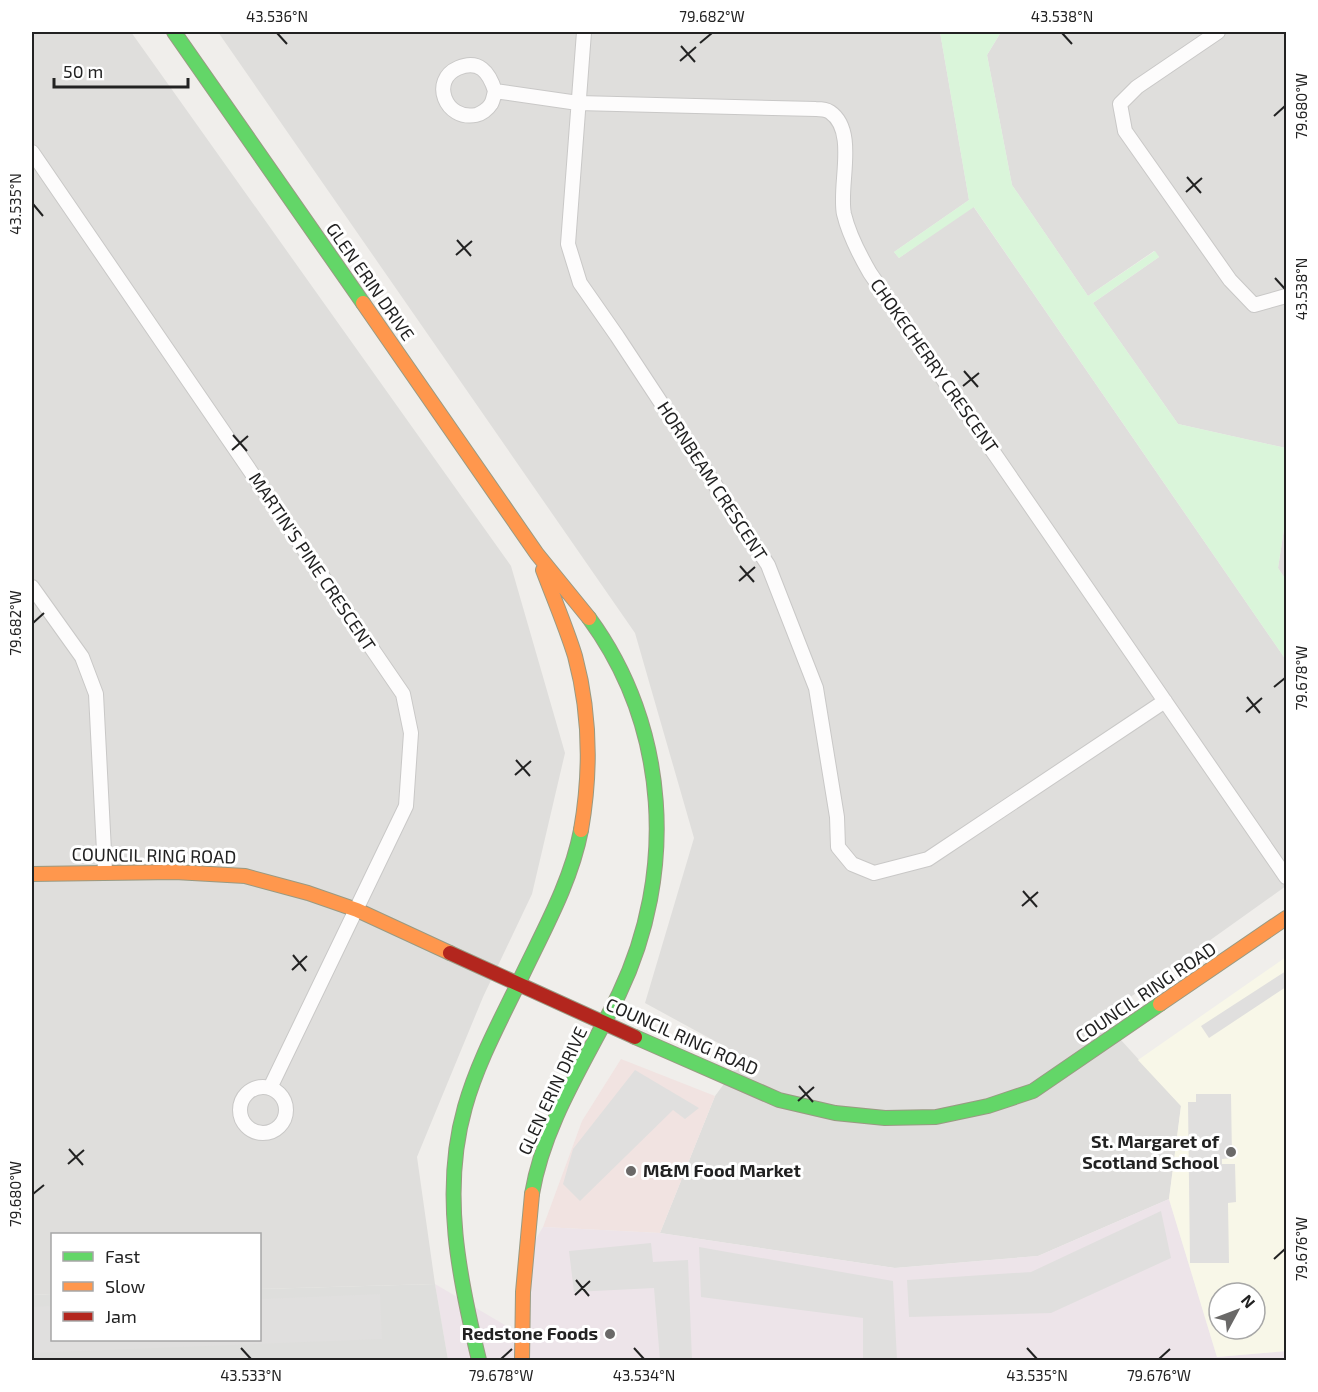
<svg xmlns="http://www.w3.org/2000/svg" width="1318" height="1392" font-family="'Exo 2',sans-serif">
<rect width="100%" height="100%" fill="#f0eeeb"/>
<path fill="#dfdedc" d="M36,32h95l380,534 54,187 -33,141 -49,103 -66,160 18,127 -175,5v-55h-208v60l-20,1v-1261z
M218,32h722l29,168 -75,52 5,6 74,-52 313,454v226l-185,132 80,88 -12,93 -131,57 -143,12 -235,-35 55,-137 29,-39 -99,-54 49,-165 -59,-205z
M1001,32h285v416l-108,-24 -85,-121 66,-46 -5,-6 -66,45 -76,-111 -25,-130z
M1286,516v64l-8,-12z"/>
<path fill="#f1e3e1" d="M621,1059l94,37 -55,137 -117,-6 39,-106z"/>
<path fill="#ede4e9" d="M1169,1199l48,158 69,-6v9h-838l-13,-76 85,50 5,-77 18,-30 117,6 235,35 143,-12z"/>
<path fill="#f8f7e8" fill-rule="evenodd" d="M1286,957v394l-69,6 -48,-158 12,-93 -43,-46zM1219,1293h36v36h-36z"/>
<path fill="#dededc" d="M435,1284l13,76h-416v-65l20,-1v46h208v-51z"/>
<path fill="#daf5da" d="M940,32h61l-14,23 25,130 76,111 67,-45 4,6 -66,46 85,121 108,24v68l-8,52 8,12v80l-312,-453 -75,51 -5,-6 75,-52z"/>
<path fill="#e0dfde" d="M1286,971v16l-77,51 -8,-12z
M635,1070l64,38 -14,11 -12,-9 -93,91 -17,-17 10,-35z
M1196,1094h35l1,64 -10,1v5h13l1,38 -8,1 1,60h-39l-2,-161h8z
M1161,1211l10,47 -120,55 -142,4 -2,-37 124,-8z
M651,1243l2,19 35,-2 4,100h-32l-6,-72 -80,4 -5,-41z
M699,1247l194,34 4,79h-34v-42l-162,-21z
M380,1294l2,45 -350,14v-46l20,-1v34h208v-41z"/>
<g fill="none" stroke-linecap="round" stroke-linejoin="round">
<g stroke="#c9c8c7" stroke-width="16">
<path id="street" d="M584,32l-16,212 12,39 37,53 151,229 48,123 21,129 1,30 14,17 22,9 54,-14 237,-158
M1218,32l-81,55 -17,17 5,27 105,149 24,25 32,-9
M495,91c-1,4 -2,10 -4,13 -3,5 -10,10 -15,11 -31,6 -46,-35 -18,-47 21,-9 31,4 37,23l83,12 238,6c4,0 11,1 14,3 28,19 8,74 14,102 5,21 15,40 26,59l416,604
M32,152l371,542 8,39 -5,73 -136,282
M32,587l50,70 14,37 9,177
M240 1110a23 23 0 1 1 46 0a23 23 0 1 1-46 0Z"/>
</g>
<g stroke="#999a82" stroke-width="16">
<path id="fast" d="M174,32l189,271
M635,1037l144,63 56,13 50,5 51,-1 52,-11 45,-15 127,-87
M532,1194c12,-72 55,-135 87,-200 58,-121 50,-267 -30,-376
M479,1360c-20,-82 -38,-169 -14,-253 12,-43 34,-84 54,-125 23,-49 52,-99 62,-152"/>
</g>
<g stroke="#999a82" stroke-width="16">
<path id="slow" d="M363,303l174,251 52,64
M543,570c11,29 23,57 32,86 15,56 16,117 6,174
M32,874l143,-2 70,4 63,17 49,17 93,43
M1160,1004l126,-86
M522,1360l1,-68 9,-98"/>
</g>
<g stroke="#999a82" stroke-width="16">
<path id="jam" d="M450,953l185,84"/>
</g>
<use href="#street" stroke="#fdfcfc" stroke-width="14"/>
<use href="#fast" stroke="#63d668" stroke-width="14"/>
<use href="#slow" stroke="#ff974d" stroke-width="14"/>
<use href="#jam" stroke="#b3261e" stroke-width="14"/>
</g>
<path fill="none" stroke="#222" stroke-width="2" d="M277,33l10,11M1062,33l10,11M700,43l12,-10M681,46l14,16M680,61l16,-14M1274,116l11,-10M1187,177l14,16M1186,192l16,-14M33,204l10,12M457,240l14,16M456,255l16,-14M1275,278l10,11M964,371l14,16M963,386l16,-13M233,435l14,16M232,450l16,-14M740,566l14,16M739,581l16,-14M33,623l11,-10M1274,687l11,-9M1247,697l13,16M1246,712l16,-14M516,760l14,16M515,775l16,-14M1023,891l14,16M1022,906l16,-14M293,955l13,16M292,970l15,-14M799,1086l14,16M798,1101l16,-14M69,1149l14,16M68,1164l16,-14M33,1194l11,-9M1274,1259l11,-10M576,1280l13,16M575,1295l15,-14M241,1348l10,11M634,1348l10,11M1027,1348l10,11M501,1359l11,-10M1159,1359l11,-10"/>
<g fill="#6a6968" stroke="#fff" stroke-width="2">
<circle cx="1231" cy="1152" r="6"/>
<circle cx="631" cy="1171" r="6"/>
<circle cx="610" cy="1334" r="6"/>
</g>
<g text-anchor="middle" stroke-width="6" stroke-linejoin="round" paint-order="stroke">
<g font-size="18" fill="#222" stroke="#fff">
<text transform="translate(370 282) rotate(55)" y="6">GLEN ERIN DRIVE</text>
<text transform="translate(934 366) rotate(55)" y="6">CHOKECHERRY CRESCENT</text>
<text transform="translate(712 481) rotate(57)" y="6">HORNBEAM CRESCENT</text>
<text transform="translate(312 562) rotate(56)" y="6">MARTIN'S PINE CRESCENT</text>
<text transform="translate(154 856) rotate(1)" y="6">COUNCIL RING ROAD</text>
<text transform="translate(1146 993) rotate(-34)" y="6">COUNCIL RING ROAD</text>
<text transform="translate(682 1037) rotate(24)" y="6">COUNCIL RING ROAD</text>
<text transform="translate(553 1091) rotate(-65)" y="6">GLEN ERIN DRIVE</text>
</g>
<g font-size="18" font-weight="bold" fill="#222" stroke="#fff" text-anchor="end">
<text x="1219" y="1148">St. Margaret of<tspan x="1219" dy="21">Scotland School</tspan></text>
<text x="643" y="1177" text-anchor="start">M&amp;M Food Market</text>
<text x="598" y="1340">Redstone Foods</text>
</g>
</g>
<rect width="1318" height="1392" fill="none" stroke="#ffffff" stroke-width="66"/>
<rect x="51" y="1233" width="210" height="108" fill="#ffffff" stroke="#a7a7a7" stroke-width="1.5"/>
<rect x="63" y="1252" width="30" height="9" fill="#63d668" stroke="#a7a7a7" stroke-width="1.5"/>
<text x="105" y="1263" font-size="18" fill="#222222">Fast</text>
<rect x="63" y="1282" width="30" height="9" fill="#ff974d" stroke="#a7a7a7" stroke-width="1.5"/>
<text x="105" y="1293" font-size="18" fill="#222222">Slow</text>
<rect x="63" y="1312" width="30" height="9" fill="#b3261e" stroke="#a7a7a7" stroke-width="1.5"/>
<text x="105" y="1323" font-size="18" fill="#222222">Jam</text>
<g transform="translate(1237 1311) rotate(49)"><circle r="28" fill="#ffffff" stroke="#a7a7a7" stroke-width="1.5"/>
<path d="M0-4.5L10 22L0 15L-10 22Z" fill="#6a6968"/>
<text y="-9" font-size="16" font-weight="bold" text-anchor="middle" fill="#222222">N</text>
</g>
<path d="M54 78v9h134v-9" fill="none" stroke="#222222" stroke-width="3"/>
<text x="63" y="78" font-size="18" fill="#222222" stroke="#ffffff" stroke-width="4.5" paint-order="stroke">50 m</text>
<rect x="33" y="33" width="1252" height="1326" fill="none" stroke="#222" stroke-width="2"/>
<g font-size="15" text-anchor="middle" fill="#222">
<text x="277" y="22">43.536°N</text>
<text x="712" y="22">79.682°W</text>
<text x="1062" y="22">43.538°N</text>
<text transform="translate(1302 106) rotate(-90)" y="5">79.680°W</text>
<text transform="translate(16 204) rotate(-90)" y="5">43.535°N</text>
<text transform="translate(1302 289) rotate(-90)" y="5">43.538°N</text>
<text transform="translate(16 623) rotate(-90)" y="5">79.682°W</text>
<text transform="translate(1302 678) rotate(-90)" y="5">79.678°W</text>
<text transform="translate(16 1194) rotate(-90)" y="5">79.680°W</text>
<text transform="translate(1302 1249) rotate(-90)" y="5">79.676°W</text>
<text x="251" y="1381">43.533°N</text>
<text x="501" y="1381">79.678°W</text>
<text x="644" y="1381">43.534°N</text>
<text x="1037" y="1381">43.535°N</text>
<text x="1159" y="1381">79.676°W</text>
</g>
</svg>
